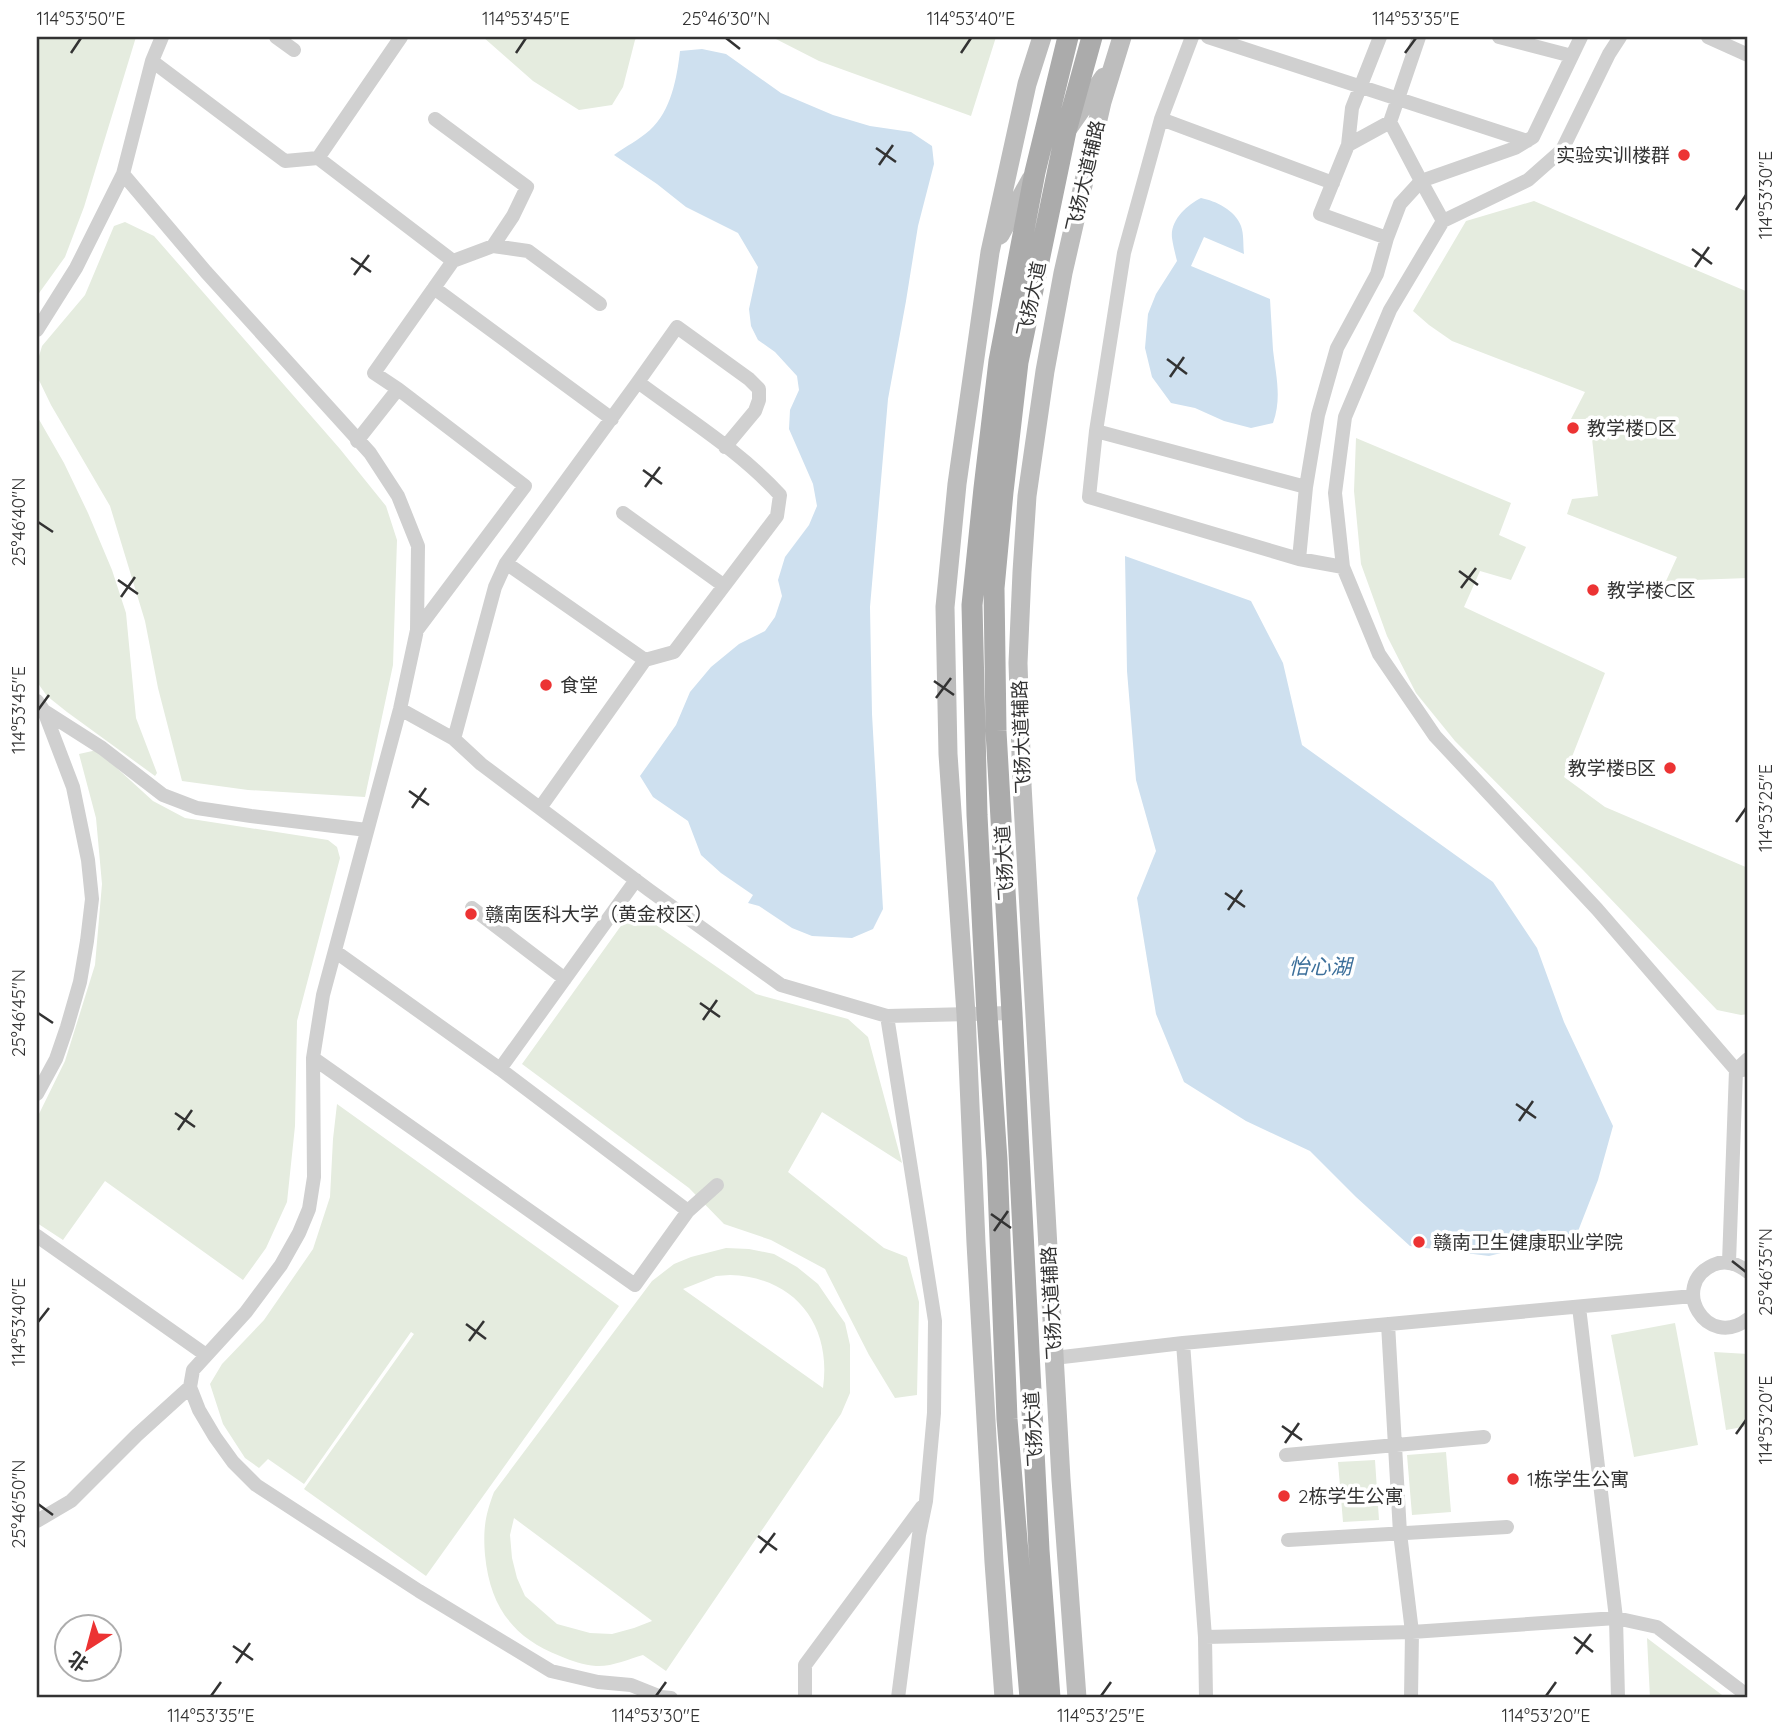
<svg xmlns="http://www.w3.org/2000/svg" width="1785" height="1735" font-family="Quicksand,'Noto Sans SC',sans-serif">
<rect width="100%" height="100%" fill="#fff"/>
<path fill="#e5ecdf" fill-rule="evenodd" d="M37,37h99l-52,170 -19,50 -28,39z
M483,37h154l-2,3 -12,47 -11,18 -33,5 -46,-29z
M772,37h224l-25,79 -152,-55z
M1534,201l214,91v286l-82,3 11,-24 -110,-43 5,-15 26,-3 -8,-77h-19l14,-27 -133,-51 -23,-16 -16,-14 53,-90z
M125,222l29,14 186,213 46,57 11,34 -4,125 -28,132 -117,-7 -66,-9 -24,-93 -13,-67 -35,-115 -59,-101 -14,-29v-13l5,-17 43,-51 29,-69z
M37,416l27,47 24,50 24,57 14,43 10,105 21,55 -2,3 -88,-64 -20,-16 -10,-14z
M1356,438l155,65 -12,32 27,12 -15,33 -31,-9 -16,36 141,66 -41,104 41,30 143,61v146l-7,1 -24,-5 -134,-140 -128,-129 -39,-48 -29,-57 -26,-72 -7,-73z
M97,750l56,51 32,17 143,22 9,7 3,11 -43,163 -2,105 -8,76 -21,46 -23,32 -138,-99 -42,59 -26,-17v-105l28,-57 30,-96 7,-81 -6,-66 -17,-64z
M633,909l123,85 92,25 20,18 34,126 -80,-51 -34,60 96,76 23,9 12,45 -2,93 -22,3 -26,-43 -44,-86 -54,-29 -47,-16 -35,-36 -167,-124z
M337,1104l282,202 -193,270 -122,-87 110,-155 -3,-2 -107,152 -36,-25 -9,9 -14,-10 -22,-34 -13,-40 12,-20 42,-44 49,-71 17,-52 3,-58z
M726,1248l23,1 25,5 23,13 21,17 15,22 12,17 5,22v48l-9,21 -175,257 -23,-16c-14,4 -32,12 -47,11 -12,-1 -25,-5 -36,-10 -48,-19 -70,-50 -75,-101 -2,-26 0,-39 9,-63l158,-211 22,-17 17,-7zM730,1275c65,2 102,50 93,113l-140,-99 33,-13zM514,1518l137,102 1,1 -18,7 -22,6 -22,-1 -33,-9 -32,-28 -8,-18 -5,-20 -2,-23z
M1675,1323l23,122 -64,12 -23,-122z
M1714,1352l34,2v72l-22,4z
M1446,1452l5,60 -39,3 -5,-60z
M1375,1460l4,60 -36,2 -5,-60z
M1647,1638l79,60h-76z"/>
<path fill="#cee0ef" d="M702,49l24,5 55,39 52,22 37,11 41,6 21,14 2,18 -16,62 -12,75 -18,98 -18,208 2,107 11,195 -10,20 -21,9 -40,-2 -20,-8 -33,-22 -11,-3 5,-8 -32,-22 -20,-18 -13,-34 -35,-24 -13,-21 36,-51 14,-33 21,-25 28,-23 26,-13 10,-14 7,-21 -4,-16 7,-23 24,-32 8,-19 -4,-22 -24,-55 1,-19 9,-20 -2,-14 -22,-24 -17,-12 -7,-14 -2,-17 9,-42 -20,-34 -52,-26 -29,-23 -43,-29c12,-9 25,-15 36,-25 21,-19 27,-52 30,-79z
M1201,198c15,3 34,12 40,28 3,8 2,19 3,28l-40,-17 -13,29 79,33c1,17 2,34 3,51 3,26 9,48 0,73l-22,5 -27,-7 -29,-13 -24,-5 -19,-26 -7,-29 3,-34 8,-20 21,-33c-2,-8 -4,-16 -5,-23 -2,-18 15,-33 29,-40z
M1125,556l126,45 32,62 19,82 191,137 44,66 27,74 49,104 -15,54 -25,64 -52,4 -32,8 -79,-10 -54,-49 -46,-46 -64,-30 -62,-39 -28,-68 -19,-116 19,-47 -20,-71 -9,-109z"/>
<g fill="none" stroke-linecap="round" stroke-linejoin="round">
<path stroke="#d0d0d0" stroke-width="14" d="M162,37l-10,24 -29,113 83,98 164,181 28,43 20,50 -1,84 -17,79 -77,286 -10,63 1,119 -5,32 -10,24 -18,32 -35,47 -53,58 -3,17 9,23 16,27 18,25 23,23 163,106 132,80 47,11 33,3 30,12 10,1
M276,37l18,13
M401,37l-83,121 135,103 -79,112 24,16 127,97 -108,144
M1192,37l-31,82 -37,134 -28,178 -7,66 210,62 44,8
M1208,37l319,104
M1499,37l73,19
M1620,37l-11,17 -47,96 -34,30 -85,41 -53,89 -45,107 -10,76 8,74 36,87 56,82 162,173 139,161 12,-11
M1708,37l40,18
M152,61l133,100 33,-3
M435,119l92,68 -14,29 -20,30
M1161,119l172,64
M1348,145l4,-37 28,-71
M1443,221l-22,-40 94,-33 18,-11 48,-100
M1387,238l-67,-24 28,-69 42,-23
M453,261l40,-15 35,5 72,53
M434,288l178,131
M37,330l39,-62 47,-94
M638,382l39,-55 72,52 10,10v11l-4,11 -30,36
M1096,431l210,56
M357,441l41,-52
M623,513l100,72
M1299,559l7,-72 12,-72 19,-67 40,-74 10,-36 13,-34 21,-23 -31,-59 29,-85
M506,563l139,97
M37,701l7,10 29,76 15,73 4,39 -5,42 -7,41 -13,45 -11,32 -19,35
M400,709l54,30 27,25 168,126 132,95 106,31
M44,711l58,37 61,47 34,13 54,8 116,14
M454,739l41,-152 11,-24 132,-181c48,36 102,69 142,113l-3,21 -103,136 -29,8 -105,148
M472,908l93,71
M336,952l164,117 188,142
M313,1058l322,227 53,-74 29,-26
M500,1069l136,-189
M37,1236l169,119
M1729,1262l7,-192h7
M1748,1272c-10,-8 -22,-13 -35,-7 -44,20 -7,86 35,54
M1579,1307l37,311 2,80
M1388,1324l12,209 12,99 -1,66
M1054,1358l129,-15
M1286,1455l198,-18
M37,1521l34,-20 66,-66 53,-48
M1288,1540l219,-13
M1205,1637l207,-5 204,-14 41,9 91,69
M805,1698v-33l117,-158
M898,1698l21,-163 7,-34 8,-88 1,-92 -48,-305 125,-3
M1206,1698l-1,-61 -22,-294 510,-47"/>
<path stroke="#bdbdbd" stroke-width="19" d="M1069,127l35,-50
M1000,235l31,-56
M1004,1698l-10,-136 -18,-319 -10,-229 -18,-260 -3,-147 12,-123 33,-232 37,-168 15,-47
M1077,1698l-16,-219 -39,-694 -4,-122 4,-91 5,-76 18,-125 18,-98 39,-171 20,-65"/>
<path stroke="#ababab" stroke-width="21" d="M1030,1698l-23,-279 -10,-259 -10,-146 -10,-199 -5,-210 12,-117 15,-127 36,-189 33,-135
M1050,1698l-11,-148 -27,-537 -16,-282 -2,-143 9,-96 15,-130 48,-231 26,-94"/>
</g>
<path fill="none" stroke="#333" stroke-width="2.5" d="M726,38l14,11M71,53l10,-15M516,53l10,-15M961,53l10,-15M1405,53l11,-15M876,148l20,14M879,165l14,-20M1736,210l10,-15M1692,249l20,15M351,258l20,14M1695,267l14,-20M354,275l15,-20M1167,359l20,15M1170,377l14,-20M643,470l19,14M645,487l15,-20M38,522l15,10M1459,571l19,14M118,580l20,14M1461,588l15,-20M121,597l14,-20M934,681l20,14M936,698l15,-20M38,710l11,-15M409,791l20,14M412,808l14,-20M1736,822l10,-14M1225,893l20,14M1228,910l14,-20M700,1003l20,14M38,1013l15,10M703,1020l14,-20M1516,1104l20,14M175,1113l20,14M1519,1121l14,-20M178,1130l14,-20M991,1214l20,14M994,1231l14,-20M1732,1261l14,11M38,1322l11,-14M466,1324l20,15M469,1341l15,-20M1282,1426l20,14M1736,1434l10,-14M1285,1443l14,-20M38,1504l15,11M758,1536l19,14M760,1553l15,-20M1574,1637l19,15M233,1646l20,14M1576,1654l15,-20M236,1663l14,-20M211,1696l10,-14M656,1696l10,-14M1101,1696l10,-14M1546,1696l10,-14"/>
<g fill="#ec3333" stroke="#fff" stroke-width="2.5">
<circle cx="1684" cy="155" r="7"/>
<circle cx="1573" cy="428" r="7"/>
<circle cx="1593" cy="590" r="7"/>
<circle cx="546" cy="685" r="7"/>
<circle cx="1670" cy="768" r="7"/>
<circle cx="471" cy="914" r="7"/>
<circle cx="1419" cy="1242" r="7"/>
<circle cx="1513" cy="1479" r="7"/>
<circle cx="1284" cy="1496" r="7"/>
</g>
<g text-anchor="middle" stroke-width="7" stroke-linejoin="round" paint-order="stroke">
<g font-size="19" fill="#333" stroke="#fff" text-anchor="start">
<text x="1670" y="162" text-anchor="end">实验实训楼群</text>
<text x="1587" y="435">教学楼D区</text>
<text x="1607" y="597">教学楼C区</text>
<text x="560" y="692">食堂</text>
<text x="1656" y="775" text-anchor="end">教学楼B区</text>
<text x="485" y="921">赣南医科大学（黄金校区）</text>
<text x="1433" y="1249">赣南卫生健康职业学院</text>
<text x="1527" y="1486">1栋学生公寓</text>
<text x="1298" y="1503">2栋学生公寓</text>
</g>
<g font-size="19" fill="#333" stroke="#fff">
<text transform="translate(1085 176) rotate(-77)" y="7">飞扬大道辅路</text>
<text transform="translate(1031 299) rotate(-78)" y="7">飞扬大道</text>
<text transform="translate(1021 737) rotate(-92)" y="7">飞扬大道辅路</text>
<text transform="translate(1004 863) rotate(-93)" y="7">飞扬大道</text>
<text transform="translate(1051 1303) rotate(-93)" y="7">飞扬大道辅路</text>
<text transform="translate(1033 1429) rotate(-93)" y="7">飞扬大道</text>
</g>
<g font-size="21" font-style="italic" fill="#3c6f9a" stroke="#fff">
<text x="1320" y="974">怡心湖</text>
</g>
</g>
<rect width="1785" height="1735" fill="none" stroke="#ffffff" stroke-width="77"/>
<g transform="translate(88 1648) rotate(216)"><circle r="33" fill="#ffffff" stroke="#adadad" stroke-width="2"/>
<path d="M0-5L12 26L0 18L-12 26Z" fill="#ec3333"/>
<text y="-10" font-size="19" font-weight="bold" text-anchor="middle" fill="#333333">北</text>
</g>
<rect x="38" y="38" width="1708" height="1658" fill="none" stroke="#333" stroke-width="2.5"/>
<g font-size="18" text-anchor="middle" fill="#333">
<text x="81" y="25">114°53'50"E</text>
<text x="526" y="25">114°53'45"E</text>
<text x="726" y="25">25°46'30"N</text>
<text x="971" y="25">114°53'40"E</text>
<text x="1416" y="25">114°53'35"E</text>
<text transform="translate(1766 195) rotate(-90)" y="6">114°53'30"E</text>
<text transform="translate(19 522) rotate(-90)" y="6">25°46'40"N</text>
<text transform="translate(19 710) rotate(-90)" y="6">114°53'45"E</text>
<text transform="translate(1766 808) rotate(-90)" y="6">114°53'25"E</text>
<text transform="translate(19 1013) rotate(-90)" y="6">25°46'45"N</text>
<text transform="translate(1766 1272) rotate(-90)" y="6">25°46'35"N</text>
<text transform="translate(19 1322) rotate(-90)" y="6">114°53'40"E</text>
<text transform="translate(1766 1420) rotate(-90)" y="6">114°53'20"E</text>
<text transform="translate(19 1504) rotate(-90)" y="6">25°46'50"N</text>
<text x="211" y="1722">114°53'35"E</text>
<text x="656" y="1722">114°53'30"E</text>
<text x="1101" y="1722">114°53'25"E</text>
<text x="1546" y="1722">114°53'20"E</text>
</g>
</svg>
